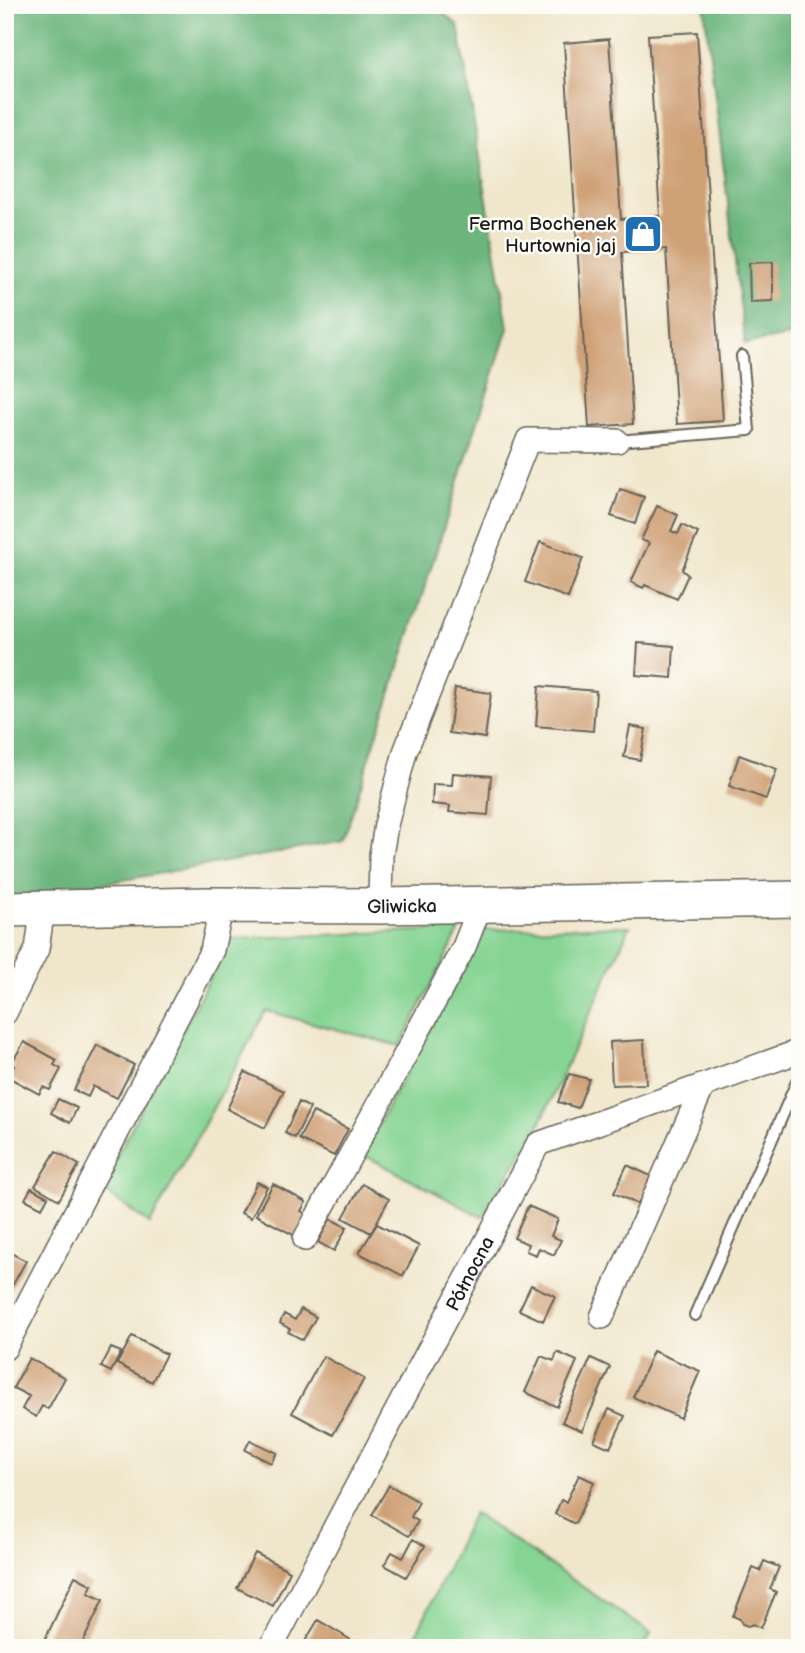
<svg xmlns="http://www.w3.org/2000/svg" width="805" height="1653" font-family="'Balsamiq Sans',sans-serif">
<rect width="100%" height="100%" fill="#fdfcf7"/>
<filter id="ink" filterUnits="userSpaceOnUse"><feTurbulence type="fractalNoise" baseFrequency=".0143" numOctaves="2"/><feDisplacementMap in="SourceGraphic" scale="14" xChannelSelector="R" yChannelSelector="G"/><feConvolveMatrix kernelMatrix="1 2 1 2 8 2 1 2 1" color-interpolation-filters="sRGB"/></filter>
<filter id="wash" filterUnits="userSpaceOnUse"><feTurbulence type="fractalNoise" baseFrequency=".00686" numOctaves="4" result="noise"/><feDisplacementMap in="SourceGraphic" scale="28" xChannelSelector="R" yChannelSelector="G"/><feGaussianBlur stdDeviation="1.57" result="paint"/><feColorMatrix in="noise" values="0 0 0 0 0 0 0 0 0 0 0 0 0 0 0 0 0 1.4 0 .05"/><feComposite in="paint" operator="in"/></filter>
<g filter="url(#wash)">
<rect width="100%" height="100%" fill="#f0e6cb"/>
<path fill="#86d493" stroke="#517858" stroke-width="2" d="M630,926l-92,202 -56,89 -120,-63 122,-224z
M460,929l-60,117 -134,-35 -116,213 -50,-36 130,-249z
M473,1513l178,120 -7,15h-234z"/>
<path fill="#6cb67d" stroke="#44694c" stroke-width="2" d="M5,5h428l25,20 50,303 -165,513 -338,60z
M704,5h96v329l-55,10z"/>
<g id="blocks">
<path fill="#cfa177" d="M697,32l26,389 -46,3 -11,-175 -44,3 11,172 -44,3 -25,-384 45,-4 12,180 39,-3 -12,-181z
M773,262v39l-23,1 -1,-39z
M620,489l24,8 -9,27 -24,-8z
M657,506l21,9 -7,16 7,3 4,-9 16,8 -16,37 6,5 -11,24 -32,-14 -2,3 -12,-6 18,-39 -8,-3z
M540,542l43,16 -15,40 -43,-16z
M638,643l36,3 -2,32 -36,-3z
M539,686l57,5 -3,40 -57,-5z
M455,688l36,5 -6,45 -36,-5z
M630,726l16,3 -6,31 -16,-3z
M739,755l38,14 -11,30 -37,-13z
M453,773l38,3 -3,39 -39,-3 1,-6 -18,-2 1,-20 19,1z
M644,1040l2,44 -34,1 -2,-43z
M24,1042l33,18 -3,5 7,4 -11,21 -7,-3 -4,7 -31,-17 6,-11 -3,-2z
M97,1045l37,20 -17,33 -24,-12 -5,11 -14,-7z
M245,1072l39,19 -19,37 -38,-19z
M569,1074l20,5 -11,29 -20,-6z
M58,1099l19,9 -7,15 -19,-10z
M299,1102l11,6 -15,30 -10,-5z
M313,1112l35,17 -14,27 -35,-17z
M5,1123l8,4 -8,15z
M56,1151l23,14 -20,35 -24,-14z
M627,1165l35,16 -13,29 -35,-17z
M257,1182l10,5 -16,31 -10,-5z
M273,1184l33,18 -5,9 6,4 -12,21 -39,-21z
M362,1184l27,15 -18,34 -28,-15z
M31,1188l17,9 -6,11 -17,-9z
M528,1206l30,13 -7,17 10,4 -7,15 -15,-7 -3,7 -10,-4 2,-7 -14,-6z
M330,1219l17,8 -13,24 -16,-9z
M377,1224l42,22 -16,30 -44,-23z
M5,1250l21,11 -21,38z
M531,1285l24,11 -12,25 -24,-11z
M301,1309l15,8 -13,23 -15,-8 2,-3 -10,-6 4,-9 11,6z
M132,1336l34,18 -14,28 -35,-18z
M111,1348l10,4 -10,20 -10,-5z
M653,1351l47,20 -20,47 -47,-21z
M557,1352l20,9 -20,46 -32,-15 16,-36 13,5z
M323,1356l41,23 -31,56 -41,-22z
M29,1358l36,20 -17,31 -6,-3 -6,11 -14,-8 7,-13 -16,-8z
M591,1358l19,9 -28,64 -20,-9z
M609,1409l16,7 -15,32 -16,-7z
M250,1440l27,13 -6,10 -26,-13z
M579,1475l15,7 -19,42 -20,-10 6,-14 5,2z
M389,1485l30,17 -8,15 7,4 -9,15 -37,-21z
M413,1539l12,7 -19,31 -22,-12 8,-13 11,6z
M255,1553l35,18 -17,35 -36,-18z
M764,1561l15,6 -9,22 6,3 -15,36 -8,-4 -5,2 -6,-2 -2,-5 -7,-3 20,-48 7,3z
M75,1576l17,9 -4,8 15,7 -23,48h-39z
M318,1620l38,23 -3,5h-52z"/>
</g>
</g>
<g filter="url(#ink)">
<use href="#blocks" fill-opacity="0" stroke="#666359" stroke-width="2"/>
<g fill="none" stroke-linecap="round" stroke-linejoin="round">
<g stroke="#666359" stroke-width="14">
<path id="lane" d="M617,441l132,-11 -7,-74
M695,1315l105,-240"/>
</g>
<g stroke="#666359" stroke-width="26">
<g id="street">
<path d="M380,906l1,-51 5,-30 19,-73 123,-312 89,1"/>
<path d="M5,1013l32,-64 6,-41"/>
<path d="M305,1239l159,-292 17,-43"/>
<path d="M602,1317l101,-231"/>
<path d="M5,1348l207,-398 6,-27v-18"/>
<path id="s1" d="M271,1648l267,-504 262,-93"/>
</g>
</g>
<g stroke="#666359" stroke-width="38">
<g id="primary">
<path id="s2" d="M5,909l202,-4 173,1 420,-7"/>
</g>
</g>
<use href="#lane" stroke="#fff" stroke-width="10"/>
<use href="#street" stroke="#fff" stroke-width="23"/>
<use href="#primary" stroke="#fff" stroke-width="35"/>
</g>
</g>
<defs>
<g id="shop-square" transform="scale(2.0125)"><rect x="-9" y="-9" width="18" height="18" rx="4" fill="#1f6fb2" stroke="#fdfcf7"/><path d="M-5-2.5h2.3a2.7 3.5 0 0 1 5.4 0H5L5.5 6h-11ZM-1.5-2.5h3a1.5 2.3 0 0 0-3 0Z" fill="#fff"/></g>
</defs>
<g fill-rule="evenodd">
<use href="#shop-square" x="643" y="234"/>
</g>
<g text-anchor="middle" stroke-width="5" stroke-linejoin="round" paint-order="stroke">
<g font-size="19" fill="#1c1c1c" stroke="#fdfcf7" text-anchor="end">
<text x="616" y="230">Ferma Bochenek<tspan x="616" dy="22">Hurtownia jaj</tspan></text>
</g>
<g font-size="19" fill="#1c1c1c" stroke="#fdfcf7">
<text dy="7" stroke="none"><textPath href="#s2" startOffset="397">Gliwicka</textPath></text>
<text dy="7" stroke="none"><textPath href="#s1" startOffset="424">Północna</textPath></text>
</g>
</g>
<rect width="805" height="1653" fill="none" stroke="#fdfcf7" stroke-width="28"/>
</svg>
